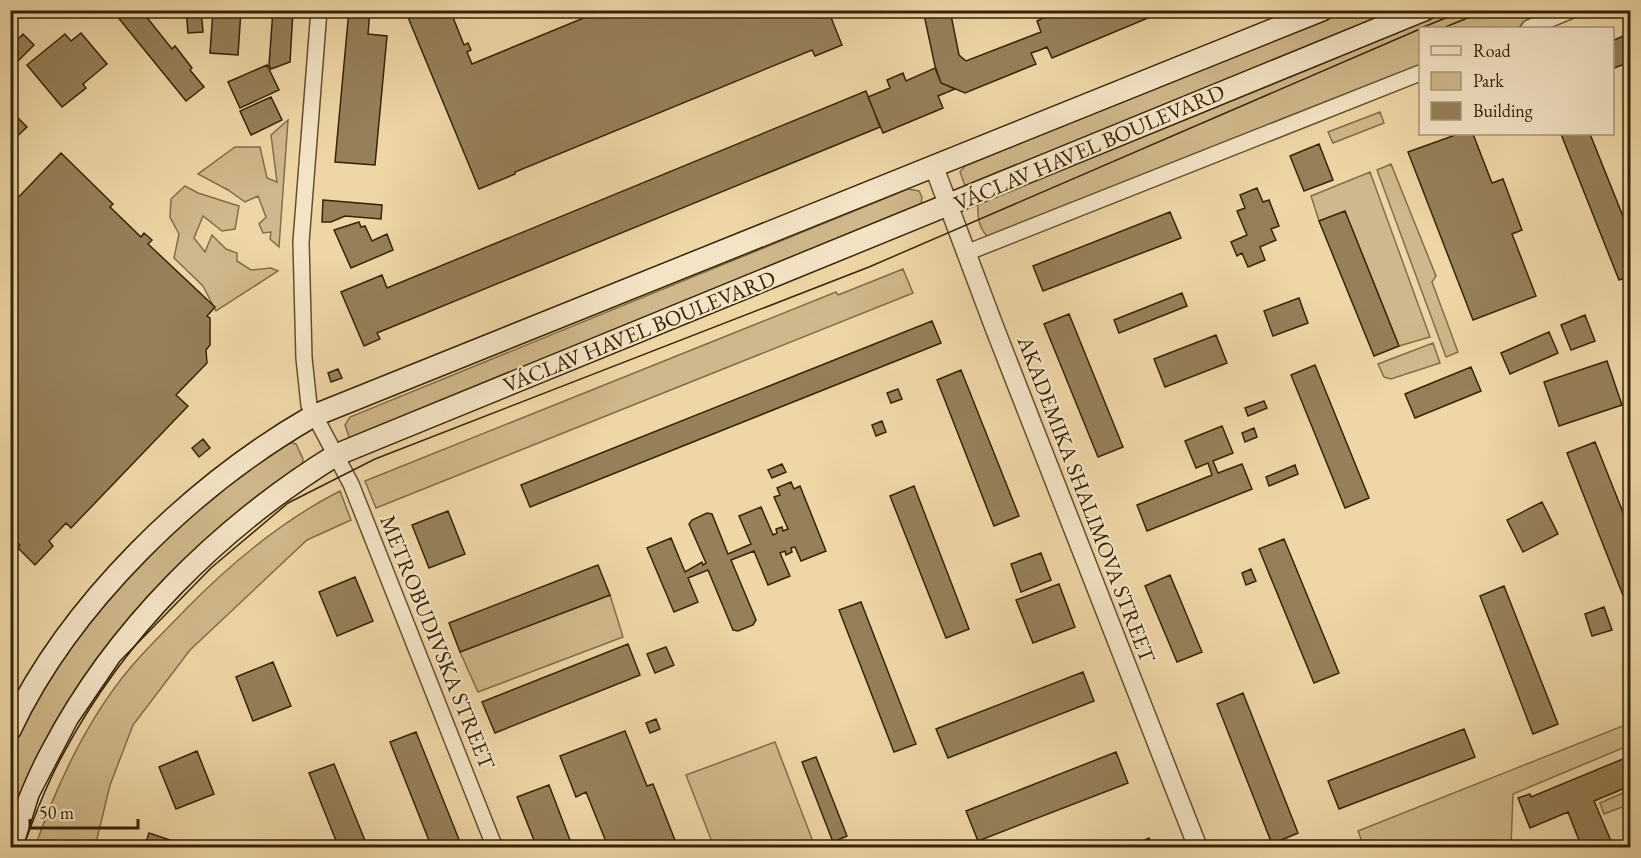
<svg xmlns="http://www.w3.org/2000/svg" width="1641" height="858" font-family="'EB Garamond',serif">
<rect width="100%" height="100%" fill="#eed6a7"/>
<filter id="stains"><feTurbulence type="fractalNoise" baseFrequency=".00333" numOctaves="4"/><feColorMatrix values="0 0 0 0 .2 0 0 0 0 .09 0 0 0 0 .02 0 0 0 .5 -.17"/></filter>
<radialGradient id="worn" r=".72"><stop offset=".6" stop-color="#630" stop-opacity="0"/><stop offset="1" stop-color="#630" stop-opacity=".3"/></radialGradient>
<path fill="#cfb88b" stroke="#826e48" stroke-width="1.5" d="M1342,11h65l-435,176 -7,-1 -5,-14 5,-6z
M1451,11h108l-43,17h-96v39l-429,173c-12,-10 -14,-22 -13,-36z
M1380,112l4,11 -51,20 -5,-11z
M288,120l-9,127 -9,-8 1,-7 -8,1 -4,-9 7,-7 -8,-21 -13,6 -17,-12 -30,-16 37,-27h25l7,31 10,4 -6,-47z
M1391,164l45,112 -4,6 26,70 -12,5 -69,-187z
M1370,172l60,165 -31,9 -54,-134 -26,9 -8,-25z
M185,186l13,7 41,13 -4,23 -13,2 -19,-15 -9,22 11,14 7,-17 14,14 11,4v8l14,9 20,-2 7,3 -62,40 -13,-25 -29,-28 5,-24 -9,-17 1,-18z
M908,189l11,2 3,6 -1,8 -571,235 -5,-15 5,-8z
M903,269l10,24 -537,215 -11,-27 471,-189 2,3z
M1433,343l7,20 -49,16 -7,-2 -6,-13z
M285,441l11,3 7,15 -1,9 -159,139 -132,220c0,-19 -5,-66 1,-82 8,-24 23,-46 37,-67 61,-94 145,-172 236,-237z
M340,491l11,29 -44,20 -117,110 -57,75 -23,60 -15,62h-60c22,-63 52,-128 96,-180 17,-20 36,-38 54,-57 46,-47 96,-89 155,-119z
M610,595l13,42 -145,55 -18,-40z
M1630,723v22l-117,49 -2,53h-147l-6,-16z
M775,742l40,105h-101l-28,-72z
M1630,790v14l-26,10 -4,-11z"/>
<path fill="#968059" stroke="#362305" stroke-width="1.5" d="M112,10h29l31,39 3,-3 17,22 -2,2 14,17 -18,14z
M186,10h15l2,22 -15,1z
M213,10h28l-3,45 -28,-2z
M273,10h20l-3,52 -19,7 -2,-4z
M349,10h21l-2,24 19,2 -12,129 -40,-3z
M405,10h45l14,35 4,-2 3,7 -4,2 5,12 131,-54h225l14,35 -27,11 -3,-6 -297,122v2l-36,15z
M923,10h27l9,45 7,6 75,-29 -4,-11 23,-11h107l-115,48 -5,-11 -7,3 -9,3 5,11 -71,29 -24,-10 -6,-17z
M81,33l26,31 -24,20 3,4 -24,19 -35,-42 38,-31 6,7z
M1630,33v29l-18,7v-28z
M23,34l11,11 -24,24v-22z
M267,65l12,25 -39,18 -12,-26z
M935,68l6,15 14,6 -17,7 5,12 -60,25 -15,-36 22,-9 -3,-8 16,-7 3,8z
M866,91l14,36 -503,206 3,6 -16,7 -23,-54 41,-17 5,13z
M271,97l11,23 -31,15 -11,-24z
M10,110l17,17 -17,16z
M1458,134h15l19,49 11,-4 19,51 -10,4 24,62 -63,24 -65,-168z
M1561,134h29l40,100v42l-11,4z
M1319,144l14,36 -29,11 -14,-35z
M61,153l52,51 -3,3 31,30 3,-4 8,7 -4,4 67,63 -8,9 3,2v27l-4,5 1,13 -31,32 12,11 -117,122 -5,-5 -17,18 4,5 -18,19 -17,-17 2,-3 -10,-9v-330z
M1257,188l6,14 6,-2 10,26 -8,3 5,11 -16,7 5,13 -17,7 -6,-14 -5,3 -6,-14 16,-7 -10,-24 8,-3 -5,-13z
M323,200l59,5 -1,14 -36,-3 -14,6h-9z
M1345,211l54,135 -25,10 -55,-135z
M1170,212l11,26 -138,53 -10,-25z
M359,222l2,5 4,-1 7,15 15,-7 6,16 -42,18 -17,-38z
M1182,293l5,13 -68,27 -5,-13z
M1299,298l9,25 -35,13 -9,-25z
M1069,314l54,133 -25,10 -54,-133z
M1585,315l10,26 -24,9 -10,-25z
M932,321l9,22 -411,164 -9,-22z
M1549,332l9,21 -48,21 -9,-21z
M1216,335l11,28 -62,24 -11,-28z
M1607,361l15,44 -63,21 -15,-44z
M1315,365l54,133 -24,10 -54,-133z
M1471,367l10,24 -66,27 -10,-24z
M338,369l4,9 -11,4 -3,-9z
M961,370l58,146 -25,10 -57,-146z
M898,389l4,10 -11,4 -4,-10z
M1264,401l3,7 -19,8 -3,-8z
M882,421l4,11 -10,4 -4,-11z
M1222,426l11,27 -20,8 5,12 24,-9 10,25 -105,42 -10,-26 75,-30 -4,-12 -12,5 -11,-27z
M1254,428l3,9 -12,5 -3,-9z
M203,439l7,9 -11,9 -7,-9z
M1595,442l35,88v83l-63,-160z
M782,464l4,8 -14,6 -4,-8z
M1295,465l3,9 -29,12 -3,-9z
M791,482l3,7 6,-3 26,65 -25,10 -6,-14 -4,1 1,4 -6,3 -1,-4 -5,2 10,23 -22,9 -14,-34 -23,9 25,60 -3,5 -15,6 -5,-1 -25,-60 -20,8 10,24 -24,10 -27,-64 24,-10 14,34 17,-10 1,3 3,-2 -17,-39 3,-4 15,-7 5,1 16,40 23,-10 -12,-28 22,-9 12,28 4,-2 -1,-4 6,-2 1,4 5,-2 -14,-32 6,-2 -3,-7z
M914,486l55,143 -23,9 -56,-142z
M1542,502l16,32 -35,18 -16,-32z
M448,511l17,43 -36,14 -17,-43z
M1284,539l55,134 -25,10 -55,-134z
M1041,553l10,27 -30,12 -10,-28z
M598,565l12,30 -150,57 -11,-29z
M1251,569l5,12 -10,4 -4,-12z
M1170,575l32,77 -25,10 -32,-76z
M355,577l18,44 -36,15 -18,-44z
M1059,584l16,43 -42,16 -17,-43z
M1504,586l54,138 -25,10 -53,-138z
M861,602l55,142 -22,8 -55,-142z
M1604,607l8,23 -20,6 -7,-22z
M628,644l12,31 -145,58 -13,-31z
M666,647l8,18 -19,8 -8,-19z
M273,662l18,44 -38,15 -17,-44z
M1083,672l11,29 -146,57 -12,-29z
M1243,693l55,140 -26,11 -55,-140z
M656,719l4,10 -10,4 -4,-10z
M1464,729l11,28 -136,52 -11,-28z
M625,731l22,55 6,-2 25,64h-80l9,-4 -21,-52 -10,5 -16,-41z
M416,732l44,110 -13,6h-15l-42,-106z
M197,751l17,43 -38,15 -17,-42z
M1116,752l12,31 -150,58 -12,-30z
M1630,756v30l-36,15 20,47h-32l-14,-36 -38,16 -12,-30 12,-4 1,3z
M816,757l31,79 -14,6 -31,-80z
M334,764l34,84h-29l-30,-75z
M549,785l24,63h-36l-20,-51z
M149,833l30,10 -1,5h-34z
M1149,838l4,10h-26z"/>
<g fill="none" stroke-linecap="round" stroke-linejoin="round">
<g stroke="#64502e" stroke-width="18">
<path id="minor" d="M319,10l-18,232 3,116 5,47 42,79 144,364
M1529,28l43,-18
M966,253l454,-180"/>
</g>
<g stroke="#64502e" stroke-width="21">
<path id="tertiary" d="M934,167l61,162 203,519"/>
</g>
<g stroke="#362305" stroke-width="24">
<path id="secondary" d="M10,730c60,-127 183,-245 303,-314l1009,-406
M11,848c12,-34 24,-66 41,-97 64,-122 168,-224 284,-296l1088,-445"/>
</g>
<use href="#minor" stroke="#f4e4c6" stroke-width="15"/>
<use href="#tertiary" stroke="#f4e4c6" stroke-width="18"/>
<use href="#secondary" stroke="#f4e4c6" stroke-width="21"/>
<path stroke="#362305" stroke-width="1.5" d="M1421,28l32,-13
M1443,28l44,-18
M23,848l16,-51 38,-73 43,-63 91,-93 77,-65 87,-44 494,-192 551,-238"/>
</g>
<g text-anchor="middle" stroke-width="4.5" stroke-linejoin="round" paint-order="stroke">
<g font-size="22" fill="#362305" stroke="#f4e4c6">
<text transform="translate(1089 147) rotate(-23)" y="8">VÁCLAV HAVEL BOULEVARD</text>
<text transform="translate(639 331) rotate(-22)" y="8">VÁCLAV HAVEL BOULEVARD</text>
<text transform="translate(1087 499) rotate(69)" y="8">AKADEMIKA SHALIMOVA STREET</text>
<text transform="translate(438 642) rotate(68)" y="8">METROBUDIVSKA STREET</text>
</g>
</g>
<rect width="1641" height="858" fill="none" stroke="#eed6a7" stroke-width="36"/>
<rect x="12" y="12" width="1617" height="834" fill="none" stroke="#362305" stroke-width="3"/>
<rect x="18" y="18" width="1605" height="822" fill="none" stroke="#362305" stroke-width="1.5"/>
<rect x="1419" y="27" width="195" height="108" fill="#f4e4c6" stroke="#a89779" stroke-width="1.5"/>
<rect x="1431" y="46" width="30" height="9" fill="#f4e4c6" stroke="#a89779" stroke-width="1.5"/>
<text x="1473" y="57" font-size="18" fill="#362305">Road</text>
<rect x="1431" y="72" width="30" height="18" fill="#cfb88b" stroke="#a89779" stroke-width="1.5"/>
<text x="1473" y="87" font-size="18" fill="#362305">Park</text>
<rect x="1431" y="102" width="30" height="18" fill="#968059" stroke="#a89779" stroke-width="1.5"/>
<text x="1473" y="117" font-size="18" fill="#362305">Building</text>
<path d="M30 819v9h108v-9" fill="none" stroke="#362305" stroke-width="3"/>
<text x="39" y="819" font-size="18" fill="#362305" stroke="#f4e4c6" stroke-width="4.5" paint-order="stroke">50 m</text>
<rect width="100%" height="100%" filter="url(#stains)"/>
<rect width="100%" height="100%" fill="url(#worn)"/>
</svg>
